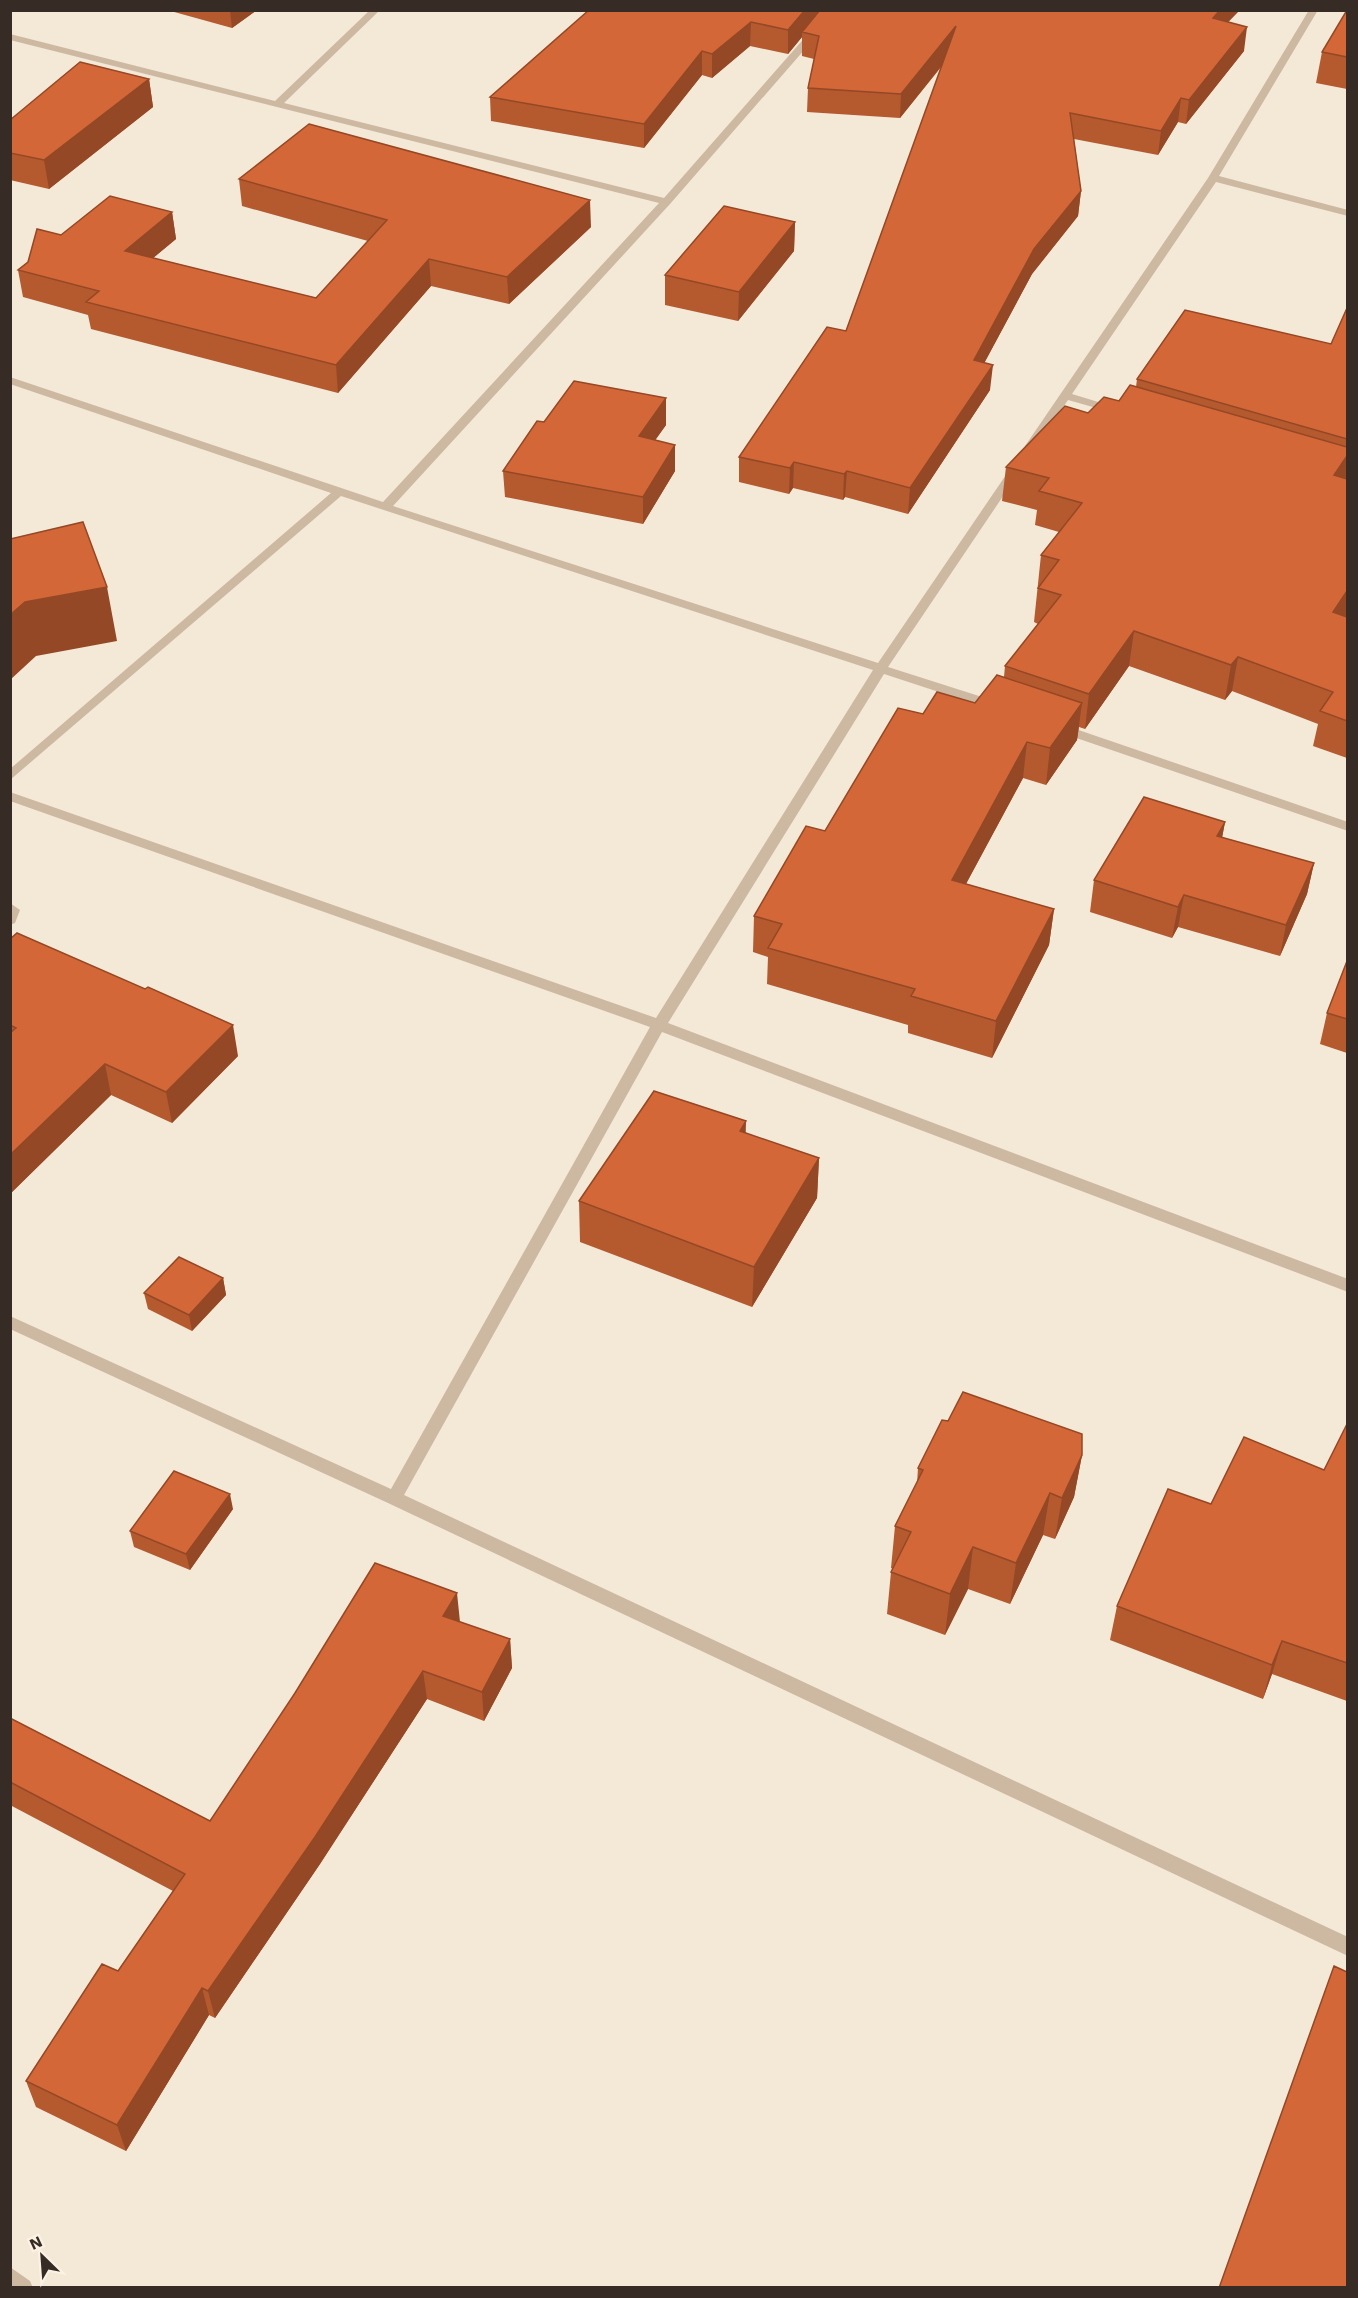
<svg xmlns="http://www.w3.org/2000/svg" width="1358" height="2298" font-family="'Work Sans',sans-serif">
<rect width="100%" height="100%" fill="#f4e8d7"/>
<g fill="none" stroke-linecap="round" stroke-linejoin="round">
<path fill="#cdb9a2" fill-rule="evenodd" d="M370,10h10l-96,93 380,95 165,-188h10l-169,194 -277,302 485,157 132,-194h8l2,2 -132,196 113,36 1,3 -6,4 -5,-1 -107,-35 -216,349 680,256v13l-686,-260 -258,463 944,442v19l-960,-453 -378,-174v-13l381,173 259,-462 -640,-226v-9l646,226 217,-348 -532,-174 -331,284v-11l321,-276 -321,-109v-7l373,125 276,-299 -649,-163v-6l265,67z
M1309,10h9l-99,166 129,34v6l-132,-34 -144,212 46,14v4l-4,1 -46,-13 -33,48h-8l-2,-2 183,-268z
M1058,723l290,99v9l-295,-101 -1,-3z
M10,903l10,7 -5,13 -5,2z
M10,2267l20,14 3,7h-23z"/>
</g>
<path fill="#b5592f" d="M167,10h90l-25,18z
M589,10l640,12 15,29 -58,73 -8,-2 -20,33 -84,-16 7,52 -3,25 -46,58 -48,89 6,27 -82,124 -63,-17 -2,3 -50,-12 -4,6 -50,-12v-25l107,-126 96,-265 -42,52 -93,-6 1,-24 6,-29 -12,-3v-19l-14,17 -38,-8 -38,32 -10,-3 -58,73 -153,-27 -1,-24z
M1347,10v79l-31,-6 6,-31z
M149,79l4,28 -104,82 -39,-9v-60z
M239,179l352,48 -82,77 -78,-18 -93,107 -247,-64 -3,-14 -65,-18 -5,-27 43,-35 111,-23 4,27 -23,19 163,40 52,-57 -126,-35z
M795,222l-1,29 -56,70 -73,-16v-30z
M1347,308v166l-1,5 1,136 -1,2h1v141l-34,-12 5,-22 -86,-33 -7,9 -96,-34 -44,63 -6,-2 -2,13 -31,45 -23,-7 -57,106 88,25 -5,36 -57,113 -84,-25v-8l-141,-41 1,-27 -15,-5 1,-36 169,-202 52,-11 29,-26 1,-11 33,-42 -4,-2 7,-67 18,-23 -24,-7 2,-15 -35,-9 4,-34 82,-54 31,-12 17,-14 1,-8 194,-35z
M544,422l122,3 -11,15 20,31 -32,53 -138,-27 -2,-26z
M1225,822l-3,16 92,25 -7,31 -27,62 -102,-29 -6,11 -82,-26 4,-32z
M10,939l228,117 -66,67 -61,-28 -101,99z
M1347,961v92l-27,-9 7,-31z
M819,1158l-2,40 -65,109 -172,-65 -1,-41z
M223,1278l3,17 -34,36 -44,-22 -4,-16z
M1347,1424v277l-75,-27 -9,25 -153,-59 7,-34 94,-102 113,-34z
M1082,1455l-8,42 -19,42 -12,-4 -33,69 -42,-15 -23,46 -58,-21 4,-42 2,-3 -2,-1 4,-42 22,-42 1,-16z
M233,1509l-43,61 -56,-23 -4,-16z
M460,1622l50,17 2,29 -28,53 -57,-22 -107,165 -105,154 -6,-3 -83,136 -90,-44 -10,-26 92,-110 55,-80 -163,-86v-87l200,103z"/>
<path fill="#944826" d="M230,10h27l-25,18z
M805,10h21l-24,22v5l-14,17v-24z
M1220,10h20l-31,32 4,-24z
M751,22l-1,24 -38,32v-24z
M956,26l-2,24 -54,68 1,-24z
M1247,27l-3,24 -58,73 3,-24z
M702,51v24l-58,73v-24z
M149,79l4,28 -104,82 -5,-29z
M1181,98l-3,24 -20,33 3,-24z
M1081,191l-3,25 -46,58 -60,112 2,-26 60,-111z
M590,200l1,27 -82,77 -2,-27z
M172,212l4,27 -47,39 -4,-27z
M795,222l-1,29 -56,70 1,-29z
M429,259l2,27 -93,107 -2,-28z
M993,365l-3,25 -82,124 2,-26z
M666,398v27l-27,38v-27z
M675,445v26l-32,53v-27z
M1347,456v18l-1,9 -12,-8z
M794,462l-1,26 -4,6 1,-26z
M847,471l-2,26 -2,3 1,-26z
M107,587l10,54 -81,15 -26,24v-65l15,-13z
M1347,591v24l-21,32 7,-35z
M1134,631l-5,35 -44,63 4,-35z
M1238,657l-6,34 -7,9 6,-35z
M1082,703l-5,37 -31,45 4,-37z
M1027,742l-4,36 -75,139 4,-37z
M1225,822l-6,31 -2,-17z
M1314,863l-7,31 -27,62 6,-31z
M1184,895l-6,32 -6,11 6,-31z
M1054,909l-5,36 -57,113 4,-37z
M233,1025l5,31 -66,67 -6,-31z
M105,1064l6,31 -101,99v-39z
M746,1121l-1,41 -5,-31z
M819,1158l-2,40 -65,109 2,-40z
M223,1278l3,17 -34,36 -3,-16z
M1082,1455l-8,42 -19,42 7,-41z
M1050,1493l-7,42 -33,69 6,-41z
M230,1494l3,15 -43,61 -4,-16z
M973,1547l-5,42 -23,46 5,-41z
M457,1593l3,29 -17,-6z
M510,1639l2,29 -28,53 -2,-29z
M1282,1641l-10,33 -9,25 9,-34z
M423,1671l4,28 -107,165 -105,154 -7,-27z
M202,1988l7,27 -83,136 -9,-26z"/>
<path fill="#d36737" stroke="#944826" stroke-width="1.5" d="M589,10h216l-17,20 -37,-8 -39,32 -10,-3 -58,73 -154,-27z
M820,10h400l-7,8 34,9 -58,73 -8,-2 -20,33 -91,-18 11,78 -47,58 -60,111 19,5 -83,123 -63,-17 -3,3 -50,-12 -4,6 -51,-11 88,-130 19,4 110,-305 -55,68 -93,-6 11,-52 -17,-4z
M1347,10v47l-25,-5z
M80,62l69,17 -105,81 -34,-7v-33z
M309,124l281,76 -83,77 -78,-18 -93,106 -250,-63 13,-11 -81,-21 10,-8 9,-33 24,6 49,-39 62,16 -47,39 191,47 71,-78 -148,-41z
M724,206l71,16 -56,70 -74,-17z
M1347,308v131l-210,-60 48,-69 146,34z
M574,381l92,17 -27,38 36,9 -32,52 -140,-26 34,-50 7,1z
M1130,385l217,62v9l-13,19 13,4v112l-14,21 14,5v104l-27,-10 13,-19 -95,-35 -7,8 -97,-34 -45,63 -84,-28 56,-71 -23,-7 21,-28 -18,-5 41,-52 -43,-12 10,-13 -43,-11 59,-61 23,7 16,-16 15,4z
M83,522l24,65 -82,15 -15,13v-76z
M997,675l85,28 -32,45 -23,-6 -75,138 102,29 -58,112 -85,-25 4,-7 -147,-41 14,-24 -28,-8 52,-90 19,5 73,-123 25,6 14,-22 38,11z
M1144,797l81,25 -8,14 97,27 -28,62 -102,-30 -6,12 -84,-27z
M17,933l128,56 3,-2 85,38 -67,67 -61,-28 -95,91v-122l6,-5 -6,-3v-86z
M1347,961v58l-20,-6z
M654,1091l92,30 -6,10 79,27 -65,109 -175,-66z
M179,1257l44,21 -34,37 -45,-22z
M963,1392l119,42v21l-20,43 -12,-5 -34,70 -43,-16 -23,47 -59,-22 20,-40 -16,-6 28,-56 -5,-2 24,-48 6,1z
M1347,1424v239l-65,-22 -10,24 -155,-59 51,-117 43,15 33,-67 80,33z
M174,1471l56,23 -44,60 -56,-23z
M375,1563l82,30 -14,23 67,23 -28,53 -59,-21 -108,166 -107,154 -6,-3 -85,137 -91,-44 76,-117 16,7 67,-97 -175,-92v-64l200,103 85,-128z
M1334,1966l13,6v316h-128z"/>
<rect width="1358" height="2298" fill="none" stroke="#372c25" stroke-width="24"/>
<g transform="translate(42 2256) rotate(335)" stroke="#fbf2e4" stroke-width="4.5" paint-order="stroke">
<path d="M0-4.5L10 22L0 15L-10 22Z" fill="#372c25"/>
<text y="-9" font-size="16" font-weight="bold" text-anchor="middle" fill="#372c25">N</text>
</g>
</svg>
